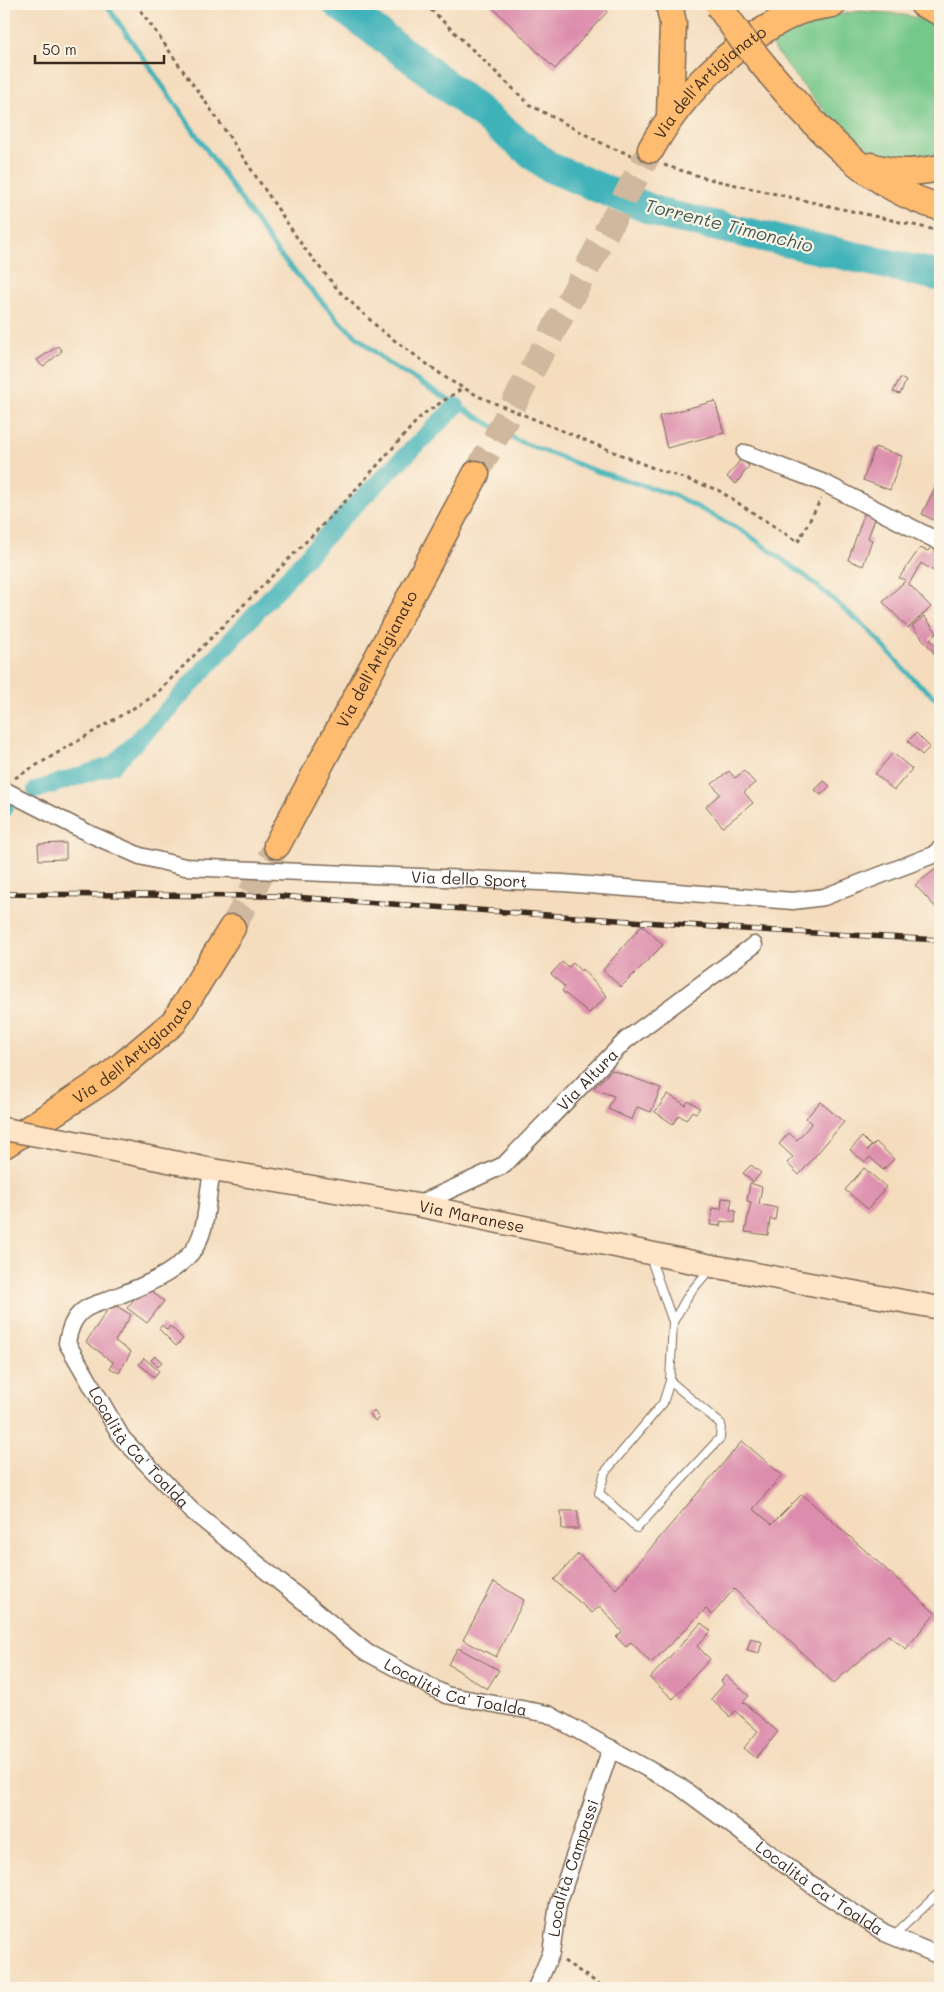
<svg xmlns="http://www.w3.org/2000/svg" width="944" height="1992" font-family="Mali,sans-serif">
<rect width="100%" height="100%" fill="#fcf5e5"/>
<filter id="ink" filterUnits="userSpaceOnUse"><feTurbulence type="fractalNoise" baseFrequency=".02" numOctaves="2"/><feDisplacementMap in="SourceGraphic" scale="10" xChannelSelector="R" yChannelSelector="G"/><feConvolveMatrix kernelMatrix="1 2 1 2 8 2 1 2 1" color-interpolation-filters="sRGB"/></filter>
<filter id="wash" filterUnits="userSpaceOnUse"><feTurbulence type="fractalNoise" baseFrequency=".0096" numOctaves="4" result="noise"/><feDisplacementMap in="SourceGraphic" scale="20" xChannelSelector="R" yChannelSelector="G"/><feGaussianBlur stdDeviation="1.12" result="paint"/><feColorMatrix in="noise" values="0 0 0 0 0 0 0 0 0 0 0 0 0 0 0 0 0 1.4 0 .05"/><feComposite in="paint" operator="in"/></filter>
<g filter="url(#wash)">
<rect width="100%" height="100%" fill="#f4dcbd"/>
<path fill="#74c78a" stroke="#587854" d="M859,11c27,2 58,2 81,17v131c-12,1 -26,5 -38,5 -45,-3 -107,-88 -133,-122 31,-19 55,-25 90,-31z"/>
<g fill="none" stroke-linecap="round" stroke-linejoin="round">
<path stroke="#41b2b9" stroke-width="5" d="M106,4l172,249 63,70 48,41 127,76 77,30 81,25 69,36 65,47 62,53 40,45 30,26"/>
<path stroke="#41b2b9" stroke-width="18" d="M36,790l77,-25 61,-62 170,-187 112,-110
M4,808l1,-1"/>
<path stroke="#41b2b9" stroke-width="31" d="M338,4l84,62 127,101 113,47 278,62"/>
</g>
<g id="blocks">
<path fill="#dc8cac" d="M489,4h115l3,8 -52,57z
M58,346l4,5 -19,16 -6,-7z
M900,378l6,3 -6,13 -7,-2z
M715,401l9,32 -57,15 -8,-32z
M875,447l27,9 -12,34 -27,-10z
M741,459l8,7 -13,18 -9,-7z
M940,477v40l-4,-2 -3,5 -11,-6z
M866,509l11,4 -9,25 4,2 -9,26 -15,-6z
M935,541l5,3v31l-19,-12 -12,21 22,23 -23,21 -25,-26 23,-22 -7,-2 21,-30 8,3z
M924,616l13,17 -7,6 9,10 -4,5 -23,-28z
M916,733l14,14 -8,8 -14,-14z
M893,753l19,16 -18,21 -19,-16z
M729,771l6,7 9,-7 11,12 -11,9 9,11 -30,24 -17,-21 14,-12 -8,-10z
M824,781l6,5 -9,9 -6,-5z
M66,843v16l-27,1 -1,-16z
M937,868l3,4v40l-25,-27z
M642,925l21,20 -42,42 -18,-17z
M562,962l6,5 5,-4 8,8 1,-2 25,27 -18,17 -27,-22 3,-4 -14,-13z
M612,1070l49,18 -10,24 -14,-5 -5,13 -24,-11 6,-13 -21,-7z
M668,1094l17,11 4,-4 11,7 -4,5 -4,-2 -6,9 -7,-5 -6,9 -18,-12z
M820,1102l24,20 -45,53 -12,-12 6,-6 -14,-13 10,-11 8,7 15,-17 -6,-5z
M862,1137l9,9 -4,5 9,-9 18,17 -11,11 -13,-13 -5,5 -15,-12z
M751,1165l10,8 -8,9 -10,-9z
M864,1168l22,19 -18,22 -23,-19z
M750,1183l12,4 -3,17 18,4 -2,12 -5,-1 -2,16 -23,-3 6,-30 -4,-1z
M722,1198l10,1 -2,11 6,1 -1,12 -14,-2 -1,5 -10,-1 2,-17 9,1z
M145,1286l19,15 -17,22 -20,-15z
M112,1303l19,12 -16,26 16,11 -12,21 -9,-5 3,-6 -27,-20z
M162,1325l5,5 3,-4 13,13 -7,7 -17,-17z
M155,1356l7,6 -4,5 -7,-7z
M144,1358l15,13 -5,6 -15,-13z
M374,1411l5,7 -4,3 -5,-7z
M742,1441l40,34 -29,34 19,15 30,-30 133,119 -29,36 -18,-14 -54,48 -100,-94 -22,26 -6,-6 -55,54 -20,-21 -5,5 -10,-10 6,-5 -22,-26 -8,7 -38,-33 24,-26 38,35z
M561,1511h17v18h-16z
M494,1582l30,18 -28,57 -33,-17z
M701,1623l10,8 -14,15 13,13 -37,40 -23,-21z
M751,1638l11,4 -3,11 -12,-3z
M458,1648l41,22 -12,19 -39,-25z
M726,1675l23,21 -6,6 35,30 -22,26 -12,-10 14,-17 -23,-20 -5,6 -19,-18 13,-15 -3,-3z"/>
</g>
</g>
<g filter="url(#ink)">
<use href="#blocks" fill-opacity="0" stroke="#7c6856" stroke-width="1"/>
<g fill="none" stroke-linecap="round" stroke-linejoin="round">
<path stroke="#cfb89d" stroke-width="26" stroke-dasharray="26 13" stroke-linecap="butt" d="M476,474l175,-325
M232,928l45,-83"/>
<g stroke="#7c6856" stroke-width="10">
<path id="service" d="M650,1257l23,65 -3,59 51,43 -1,14 -83,90 -38,-35 6,-21 58,-69 7,-22
M673,1322l16,-28 21,-25
M893,1936l47,-44"/>
</g>
<g stroke="#7c6856" stroke-width="19">
<g id="minor">
<path d="M745,453l79,30 116,59"/>
<path id="s1" d="M4,790l86,44 50,22 45,11 378,16 230,18 31,-4 109,-42 7,-6"/>
<path id="s2" d="M213,1170c-8,27 -3,60 -22,83 -21,25 -57,36 -86,48 -6,2 -13,4 -18,7 -13,7 -18,22 -20,35l55,95 69,72 175,142 80,43 102,19 131,72 144,107 62,40 55,23"/>
<path id="s3" d="M417,1205l87,-40 122,-125 128,-95"/>
<path id="s4" d="M536,1988l15,-35 7,-49 53,-156"/>
</g>
</g>
<g stroke="#7c6856" stroke-width="25">
<g id="secondary">
<path id="s5" d="M64,1140l149,30 204,35 295,61 228,42"/>
</g>
</g>
<g stroke="#7c6856" stroke-width="29">
<g id="trunk">
<path d="M669,4l4,19 -3,92"/>
<path d="M923,4l17,8"/>
<path d="M770,73c45,53 99,116 170,134"/>
<path id="s6" d="M651,149c32,-58 85,-108 144,-136 11,-5 26,-7 38,-9"/>
<path d="M871,166c25,8 44,7 69,2"/>
<path id="s7" d="M277,845l199,-371"/>
<path id="s8" d="M4,1145l103,-67 67,-56 58,-94"/>
</g>
</g>
<path stroke="#7c6856" stroke-width="3" stroke-dasharray="4 4" stroke-linecap="butt" d="M136,4l80,113 88,131 35,43 44,41 66,48 31,17 168,69 70,24 80,52 23,-43
M425,4l105,101 79,42 23,8
M664,165l41,13 235,53
M15,778l139,-82 187,-190 81,-91 41,-27
M564,1961l41,27"/>
<use href="#service" stroke="#fff" stroke-width="8"/>
<use href="#minor" stroke="#fff" stroke-width="16"/>
<use href="#secondary" stroke="#ffe4c6" stroke-width="22"/>
<use href="#trunk" stroke="#febc70" stroke-width="26"/>
<g stroke="#3b2a1e" stroke-width="5.5">
<path id="rail" d="M4,894l275,2 464,33 197,11"/>
</g>
<use href="#rail" stroke="#fcf5e5" stroke-width="4" stroke-dasharray="11" stroke-linecap="butt"/>
<g stroke="#7c6856" stroke-width="25" stroke-linecap="butt">
<path id="secondary-bridge" d="M4,1129l60,11"/>
</g>
<g stroke="#7c6856" stroke-width="29" stroke-linecap="butt">
<path id="trunk-bridge" d="M719,6l23,33 28,34"/>
</g>
<use href="#secondary-bridge" stroke="#ffe4c6" stroke-width="22"/>
<use href="#trunk-bridge" stroke="#febc70" stroke-width="26"/>
</g>
</g>
<g text-anchor="middle" stroke-width="4.5" stroke-linejoin="round" paint-order="stroke">
<g font-size="16" fill="#3b2a1e" stroke="#fcf5e5">
<text dy="6" stroke="none"><textPath href="#s6" startOffset="90">Via dell'Artigianato</textPath></text>
<text dy="6" stroke="none"><textPath href="#s7" startOffset="211">Via dell'Artigianato</textPath></text>
<text dy="6" stroke="none"><textPath href="#s1" startOffset="482">Via dello Sport</textPath></text>
<text dy="6" stroke="none"><textPath href="#s8" startOffset="160">Via dell'Artigianato</textPath></text>
<text dy="6" stroke="none"><textPath href="#s3" startOffset="215">Via Altura</textPath></text>
<text dy="6" stroke="none"><textPath href="#s5" startOffset="415">Via Maranese</textPath></text>
<text dy="6" stroke="none"><textPath href="#s2" startOffset="375">Località Ca' Toalda</textPath></text>
<text dy="6" stroke="none"><textPath href="#s2" startOffset="780">Località Ca' Toalda</textPath></text>
<text dy="6" stroke="none"><textPath href="#s4" startOffset="126">Località Campassi</textPath></text>
<text dy="6" stroke="none"><textPath href="#s2" startOffset="1200">Località Ca' Toalda</textPath></text>
</g>
<g font-size="18" font-style="italic" fill="#3d5a54" stroke="#fcf5e5">
<text transform="translate(729 226) rotate(14)" y="6">Torrente Timonchio</text>
</g>
</g>
<rect width="944" height="1992" fill="none" stroke="#fcf5e5" stroke-width="20"/>
<path d="M35 55v8h129v-8" fill="none" stroke="#3b2a1e" stroke-width="2.5"/>
<text x="42" y="55" font-size="15" fill="#3b2a1e" stroke="#fcf5e5" stroke-width="4" paint-order="stroke">50 m</text>
</svg>
